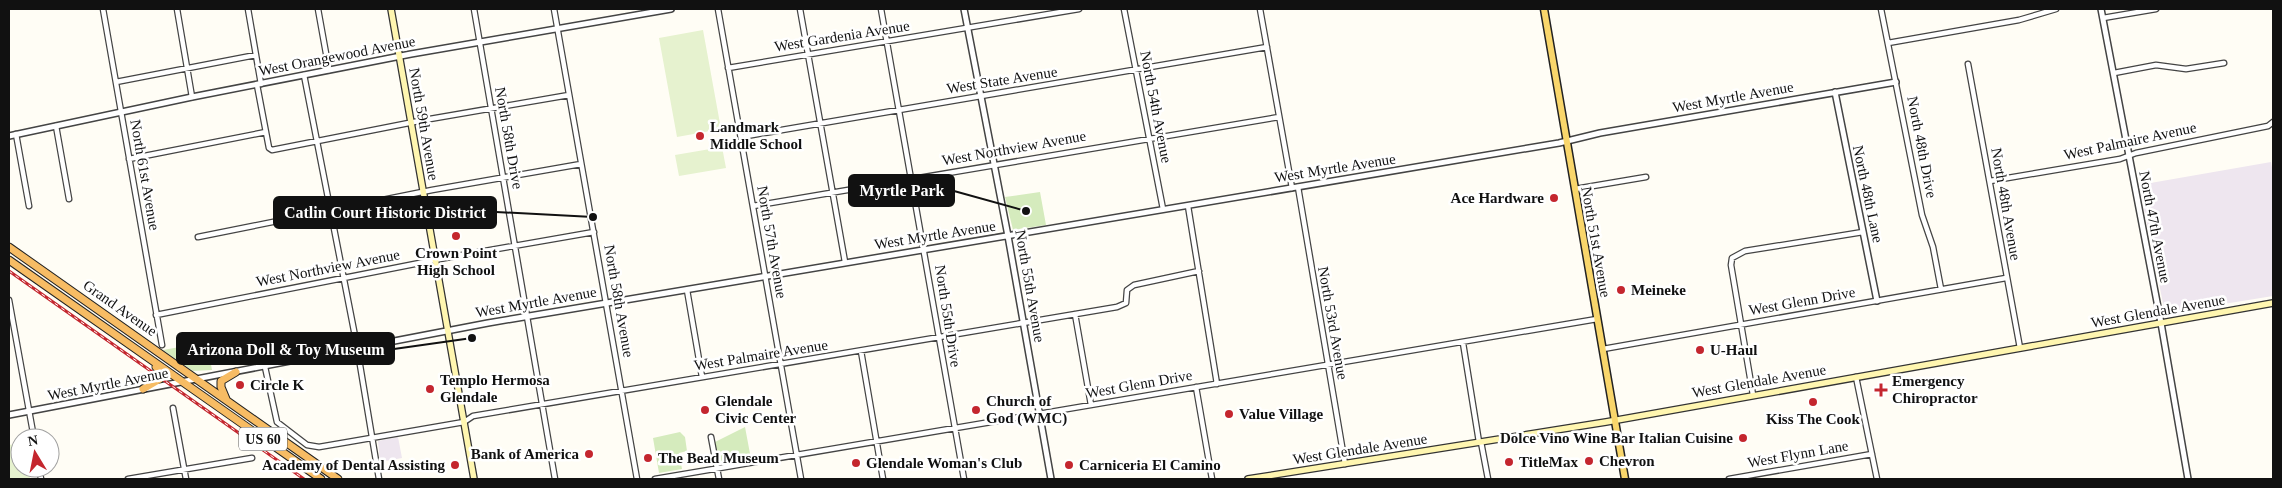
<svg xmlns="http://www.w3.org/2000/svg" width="2282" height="488" font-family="'Times New Roman',serif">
<rect width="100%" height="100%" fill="#fffdf5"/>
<path fill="#eee6ef" d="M2271,162l2,11v123l-105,17 -4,-5 -25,-123z
M398,437l4,21 -22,4 -2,-21z"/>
<path fill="#d5ebbd" d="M1040,192l6,33 -33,5 -8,-33z
M207,342l5,28 -19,1 -30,-21z
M745,427l6,32 -28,6 -5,-4 -3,-19z
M680,432l5,5 2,14 -8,2 3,16 -23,4 -6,-35z"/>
<path fill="#e6f2cf" d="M703,30l18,99 -44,8 -18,-99z
M722,147l4,21 -47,8 -4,-21z
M20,443v6l-4,1 4,4v14h9l1,11h-21v-34z"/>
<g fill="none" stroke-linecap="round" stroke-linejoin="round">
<g stroke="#444" stroke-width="7">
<path id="minor" d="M103,9l59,336
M177,9l15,88
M248,9l13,75
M318,9l11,61
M474,9l81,470
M554,9l83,470
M718,9l83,470
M800,9l45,253
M881,9l83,470
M1124,9l39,200
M1260,9l32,179
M1881,9l41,206 11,32 8,42
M2103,18l53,-9
M1888,43l131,-23 37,-11
M1968,64l52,284
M728,68l351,-59
M2114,73l42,-8 30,4 38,-6
M304,75l52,266 23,138
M116,82l140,-27
M257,85l12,63 3,2 152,-30 145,-25
M56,126l13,73
M16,134l13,72
M741,137l526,-90
M129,159l137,-27
M1990,181l130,-22 16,-6 132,-27 5,-4
M1298,187l47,277
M1575,189l71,-12
M753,206l526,-89
M1188,206l29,178
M198,237l234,-47 149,-26
M687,290l15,87
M9,300l25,138
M1075,314l16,91
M156,315l289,-57 149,-26
M1463,343l16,99
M1603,349l403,-71
M861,351l22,128
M265,367l12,55 30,23 12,2 145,-25 9,-6 644,-109 9,-4 1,-13 7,-5 65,-14
M1856,377l21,102
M1196,387l16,92
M1753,395l-22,-130 1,-7 13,-7 118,-19
M173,408l13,71
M711,437l8,42
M1481,442l7,37
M39,468l2,11
M128,479l124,-21
M655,479l942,-160
M1729,479l143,-25"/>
</g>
<g stroke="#444" stroke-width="8">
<path id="tertiary" d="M964,9l44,227 43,243
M2101,9l60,314 27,156
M1835,92l42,209
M9,136l183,-39 219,-43 260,-45
M9,415l479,-92 1071,-180 41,-10 296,-51"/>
</g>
<g stroke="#333" stroke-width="8">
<path id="secondary" d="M391,9l83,470
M1248,479l358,-57 667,-119"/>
</g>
<g stroke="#222" stroke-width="9">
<path id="primary" d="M1544,9l81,470"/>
</g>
<g stroke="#222" stroke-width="9">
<path id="trunk" d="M9,247l329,232
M9,260l312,219
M143,389l17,-10v-8l-4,-4
M226,399l-5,-12v-6l15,-9"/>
</g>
<use href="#minor" stroke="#fff" stroke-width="4.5"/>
<use href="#tertiary" stroke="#fff" stroke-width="5"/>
<use href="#secondary" stroke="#fff6b0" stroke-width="5.5"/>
<use href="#primary" stroke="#f9d66b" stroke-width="6"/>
<use href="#trunk" stroke="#f7bc64" stroke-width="7"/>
<g stroke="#c4262e" stroke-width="3">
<path id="rail" d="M9,271l295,208"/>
</g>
<use href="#rail" stroke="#fff" stroke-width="1" stroke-dasharray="4" stroke-linecap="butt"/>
</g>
<g fill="#c4262e" stroke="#fff" stroke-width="2">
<circle cx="700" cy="136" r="5"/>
<circle cx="1554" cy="198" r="5"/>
<circle cx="456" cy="236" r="5"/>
<circle cx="1621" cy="290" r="5"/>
<circle cx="1700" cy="350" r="5"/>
<circle cx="240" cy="385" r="5"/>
<circle cx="430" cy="389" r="5"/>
<path d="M1878.5 382.5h5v5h5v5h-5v5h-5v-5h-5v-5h5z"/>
<circle cx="1813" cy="402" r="5"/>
<circle cx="705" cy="410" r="5"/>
<circle cx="976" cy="410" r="5"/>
<circle cx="1229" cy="414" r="5"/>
<circle cx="1743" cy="438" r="5"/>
<circle cx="589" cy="454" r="5"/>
<circle cx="648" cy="458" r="5"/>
<circle cx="1589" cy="461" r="5"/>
<circle cx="1509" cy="462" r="5"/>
<circle cx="856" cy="463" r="5"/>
<circle cx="455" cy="465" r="5"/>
<circle cx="1069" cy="465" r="5"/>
</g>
<g text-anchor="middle" stroke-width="5" stroke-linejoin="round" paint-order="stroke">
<rect fill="#fff" stroke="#585858" stroke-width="1" x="239" y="427.5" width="48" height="23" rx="4"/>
<g font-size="14" font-weight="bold" fill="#111">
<text x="263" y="444">US 60</text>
</g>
<g font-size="15" fill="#111" stroke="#fff">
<text transform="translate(842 36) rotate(-9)" y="5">West Gardenia Avenue</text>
<text transform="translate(337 56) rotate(-11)" y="5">West Orangewood Avenue</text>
<text transform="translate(1002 80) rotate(-9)" y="5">West State Avenue</text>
<text transform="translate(1733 97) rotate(-10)" y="5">West Myrtle Avenue</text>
<text transform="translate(1156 107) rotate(79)" y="5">North 54th Avenue</text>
<text transform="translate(424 124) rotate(80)" y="5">North 59th Avenue</text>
<text transform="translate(509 138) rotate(80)" y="5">North 58th Drive</text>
<text transform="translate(2130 141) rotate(-12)" y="5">West Palmaire Avenue</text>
<text transform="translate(1922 147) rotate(79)" y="5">North 48th Drive</text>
<text transform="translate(1014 148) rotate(-10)" y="5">West Northview Avenue</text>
<text transform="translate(1335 168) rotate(-9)" y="5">West Myrtle Avenue</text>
<text transform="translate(145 175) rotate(80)" y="5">North 61st Avenue</text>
<text transform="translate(1868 194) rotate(78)" y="5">North 48th Lane</text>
<text transform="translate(2006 204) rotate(80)" y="5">North 48th Avenue</text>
<text transform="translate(2155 227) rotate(79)" y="5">North 47th Avenue</text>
<text transform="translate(935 235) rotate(-9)" y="5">West Myrtle Avenue</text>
<text transform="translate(772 242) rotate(80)" y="5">North 57th Avenue</text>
<text transform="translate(1596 242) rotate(80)" y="5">North 51st Avenue</text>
<text transform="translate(328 268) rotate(-11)" y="5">West Northview Avenue</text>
<text transform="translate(1030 286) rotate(80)" y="5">North 55th Avenue</text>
<text transform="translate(619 301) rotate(80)" y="5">North 58th Avenue</text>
<text transform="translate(1802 301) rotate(-10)" y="5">West Glenn Drive</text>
<text transform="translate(536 302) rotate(-10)" y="5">West Myrtle Avenue</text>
<text transform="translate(120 308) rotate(35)" y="5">Grand Avenue</text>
<text transform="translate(2158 311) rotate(-10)" y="5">West Glendale Avenue</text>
<text transform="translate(948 316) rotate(81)" y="5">North 55th Drive</text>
<text transform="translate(1333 323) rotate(80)" y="5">North 53rd Avenue</text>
<text transform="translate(761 355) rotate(-9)" y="5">West Palmaire Avenue</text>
<text transform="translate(1759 381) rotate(-10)" y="5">West Glendale Avenue</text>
<text transform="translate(108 384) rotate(-11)" y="5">West Myrtle Avenue</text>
<text transform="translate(1139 384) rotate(-10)" y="5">West Glenn Drive</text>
<text transform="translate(1360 449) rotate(-9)" y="5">West Glendale Avenue</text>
<text transform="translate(1798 454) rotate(-10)" y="5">West Flynn Lane</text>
</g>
<g font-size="15" font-weight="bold" fill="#111" stroke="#fff" text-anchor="start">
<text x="710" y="132">Landmark<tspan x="710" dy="17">Middle School</tspan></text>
<text x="1544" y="203" text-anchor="end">Ace Hardware</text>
<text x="456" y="258" text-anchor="middle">Crown Point<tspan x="456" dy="17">High School</tspan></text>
<text x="1631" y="295">Meineke</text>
<text x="1710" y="355">U-Haul</text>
<text x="440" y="385">Templo Hermosa<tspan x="440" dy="17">Glendale</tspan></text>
<text x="1892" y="386">Emergency<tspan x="1892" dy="17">Chiropractor</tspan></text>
<text x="250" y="390">Circle K</text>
<text x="715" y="406">Glendale<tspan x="715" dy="17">Civic Center</tspan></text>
<text x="986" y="406">Church of<tspan x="986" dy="17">God (WMC)</tspan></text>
<text x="1239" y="419">Value Village</text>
<text x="1813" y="424" text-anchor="middle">Kiss The Cook</text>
<text x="1733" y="443" text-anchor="end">Dolce Vino Wine Bar Italian Cuisine</text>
<text x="579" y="459" text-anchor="end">Bank of America</text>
<text x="658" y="463">The Bead Museum</text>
<text x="1599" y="466">Chevron</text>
<text x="1519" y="467">TitleMax</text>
<text x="866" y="468">Glendale Woman's Club</text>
<text x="445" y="470" text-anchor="end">Academy of Dental Assisting</text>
<text x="1079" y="470">Carniceria El Camino</text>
</g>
</g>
<path fill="none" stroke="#111" stroke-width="2" d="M1026 211L954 191M593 217L496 212M472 338L394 349"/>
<g fill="#111" stroke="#fff" stroke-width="2">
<circle cx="1026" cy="211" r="5"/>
<circle cx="593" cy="217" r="5"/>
<circle cx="472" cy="338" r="5"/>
</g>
<g fill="#111" stroke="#111" stroke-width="2">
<rect x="849" y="175" width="105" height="31" rx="5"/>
<rect x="274" y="197" width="222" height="31" rx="5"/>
<rect x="177" y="333" width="217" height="31" rx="5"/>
</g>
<g font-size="16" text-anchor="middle" font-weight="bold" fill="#fff">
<text x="902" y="196">Myrtle Park</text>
<text x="385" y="218">Catlin Court Historic District</text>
<text x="286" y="355">Arizona Doll &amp; Toy Museum</text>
</g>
<rect width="2282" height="488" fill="none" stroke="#111111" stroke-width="20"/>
<g transform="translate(35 453) rotate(350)"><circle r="24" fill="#ffffff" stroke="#a0a0a0"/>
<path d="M0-4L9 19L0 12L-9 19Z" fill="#c4262e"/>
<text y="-8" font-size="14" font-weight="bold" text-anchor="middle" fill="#111111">N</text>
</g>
</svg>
